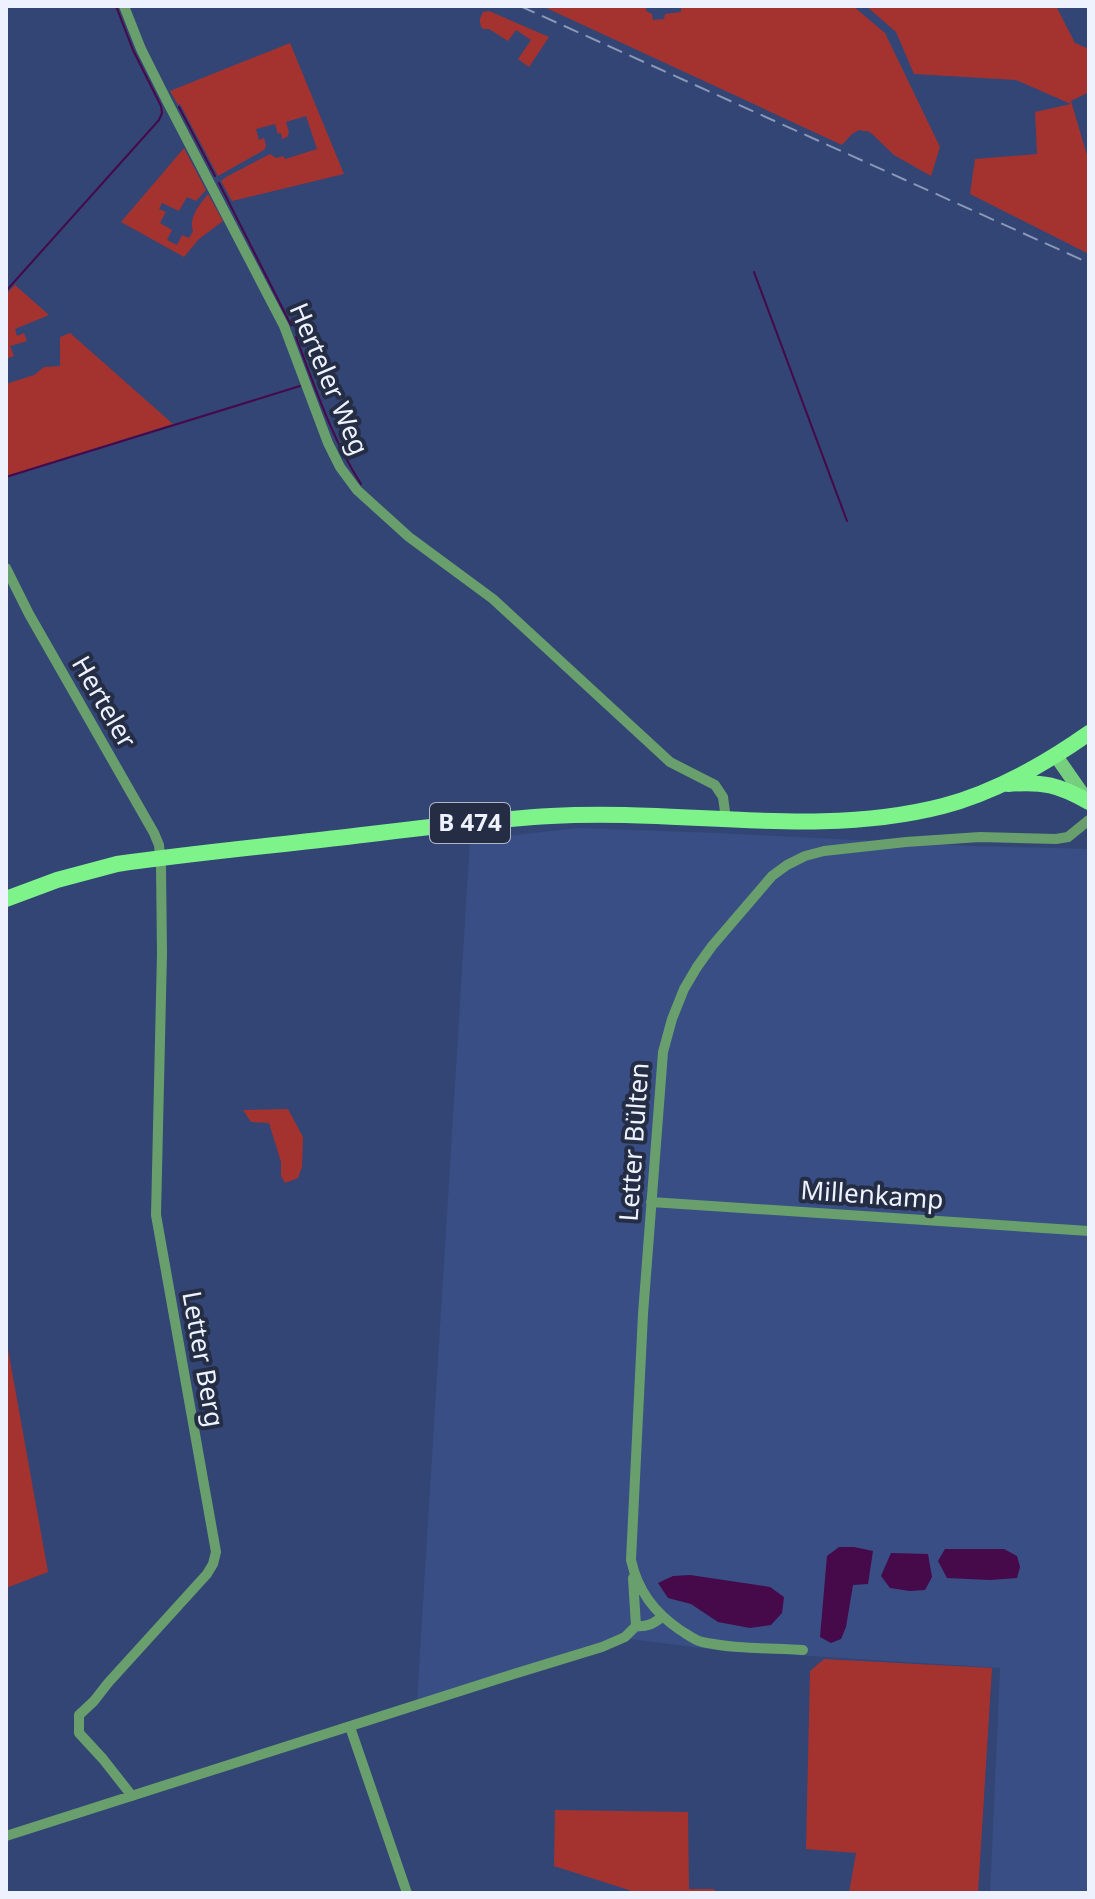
<svg xmlns="http://www.w3.org/2000/svg" width="1095" height="1899" font-family="'Noto Sans',sans-serif">
<rect width="100%" height="100%" fill="#324575"/>
<path fill="#384e84" d="M578,828l139,5 257,13 115,3v1044h-99l10,-225 -284,-18 -94,-12 -205,62 53,-860z"/>
<path fill="#a43330" d="M542,6h104v5l6,3 1,6 11,-1 1,-5 16,-2v-6h172l32,27 55,114 -9,29 -37,-21 -24,-23 -11,-2 -7,4 -10,11z
M866,6h190l19,37 14,6v43l-18,9 18,61v92l-119,-60 5,-35 62,-5 -2,-42 36,-8 -55,-24 -102,-6 -18,-42z
M489,11l60,26 -20,30 -11,-8 13,-19 -15,-10 -8,11 -19,-12h-6c-5,-5 -3,-12 0,-17z
M290,43l54,131 -112,27 -11,-20 5,-4 44,-23 6,4 7,-2 2,3 32,-10 -11,-33 -20,6 3,11 -2,4 -5,2 -1,-6 -3,1 -3,-10 -19,5 3,11 5,-2 2,8 -2,4 -46,26 -38,-72 -2,1 -8,-14z
M184,148l22,42 -10,11 -9,-4 -8,14 -17,-8 -3,6 7,3 -6,11 12,7 -5,10 10,5 5,-10 7,3 4,-7c-5,-13 7,-27 15,-37l15,27 -24,18 -15,18 -63,-35z
M15,285l34,30 -34,14 2,7 7,-3 3,8 -17,5 4,10 -8,3v-65z
M70,333l103,91 -167,52v-92l28,-9 10,-8 16,-1v-29z
M288,1109l15,28 -1,30 -4,11 -13,5 -4,-7v-14l-12,-39 -18,-1 -8,-12z
M6,1338l42,234 -42,16z
M824,1659l168,9 -14,225h-129l7,-40 -50,-4 4,-178z
M555,1810l133,2 1,77h25l2,4h-78l-84,-27z"/>
<path fill="#460949" d="M839,1547h15l19,4 -5,33 -15,1 -7,42 -5,12 -10,4 -11,-6 7,-81z
M945,1549h59l13,7 3,11 -3,11 -27,2 -43,-2 -9,-17z
M891,1553l37,1 4,23 -7,13 -15,1 -20,-3 -9,-12z
M690,1575l80,12 14,10 -2,16 -11,12 -21,3 -32,-6 -27,-18 -23,-6 -10,-15 15,-7z"/>
<g fill="none" stroke-linecap="round" stroke-linejoin="round">
<path stroke="#460949" stroke-width="2" d="M179,107l36,69
M219,183l72,142
M754,272l93,249
M6,291l153,-171 3,-7 -1,-7 -28,-56 -17,-44
M296,337c19,50 36,102 65,147
M6,477l294,-91"/>
<path stroke="#689f6c" stroke-width="10" d="M124,6l17,43 26,52 117,225 44,117 12,24 17,23 52,47 84,62 177,163 45,23 8,12 3,22
M6,568l23,46 125,219 5,12 2,22 1,86 -6,262 60,337 -3,12 -6,10 -99,109 -14,18 -15,14v18l24,26 29,37
M651,1202l438,29
M633,1578l3,48
M636,1626c11,1 17,-2 26,-9
M803,1650c-33,-2 -69,-1 -101,-8 -8,-2 -15,-8 -22,-12 -26,-18 -42,-39 -49,-70l12,-246 20,-262 9,-33 12,-30 13,-22 15,-21 60,-70 15,-11 18,-9 19,-5 82,-9 74,-5 76,2 12,-2 21,-17
M350,1727l57,166
M6,1836l495,-158 101,-31 23,-10 11,-11"/>
<path stroke="#76cf7e" stroke-width="14" d="M1056,756l30,43"/>
<path stroke="#7ef38a" stroke-width="16" d="M1008,784c35,-3 51,1 81,18
M6,899l51,-19 60,-16c76,-11 152,-18 229,-27 68,-8 136,-17 205,-21 130,-8 264,23 392,-10 53,-14 102,-42 146,-73"/>
<path stroke="#8b97b6" stroke-width="2" stroke-dasharray="16 8" stroke-linecap="butt" d="M520,6l569,257"/>
</g>
<g text-anchor="middle" stroke-width="8" stroke-linejoin="round" paint-order="stroke">
<rect fill="#242d43" stroke="#b1b7c6" stroke-width="2" x="430" y="803" width="80" height="40" rx="6"/>
<g font-size="24" font-weight="bold" fill="#edf2fe">
<text x="470" y="831">B 474</text>
</g>
<g font-size="26" fill="#edf2fe" stroke="#242d43">
<text transform="translate(329 379) rotate(67)" y="9">Herteler Weg</text>
<text transform="translate(104 702) rotate(60)" y="9">Herteler</text>
<text transform="translate(634 1142) rotate(-86)" y="9">Letter Bülten</text>
<text transform="translate(872 1195) rotate(4)" y="9">Millenkamp</text>
<text transform="translate(203 1359) rotate(80)" y="9">Letter Berg</text>
</g>
</g>
<rect width="1095" height="1899" fill="none" stroke="#edf2fe" stroke-width="16"/>
</svg>
